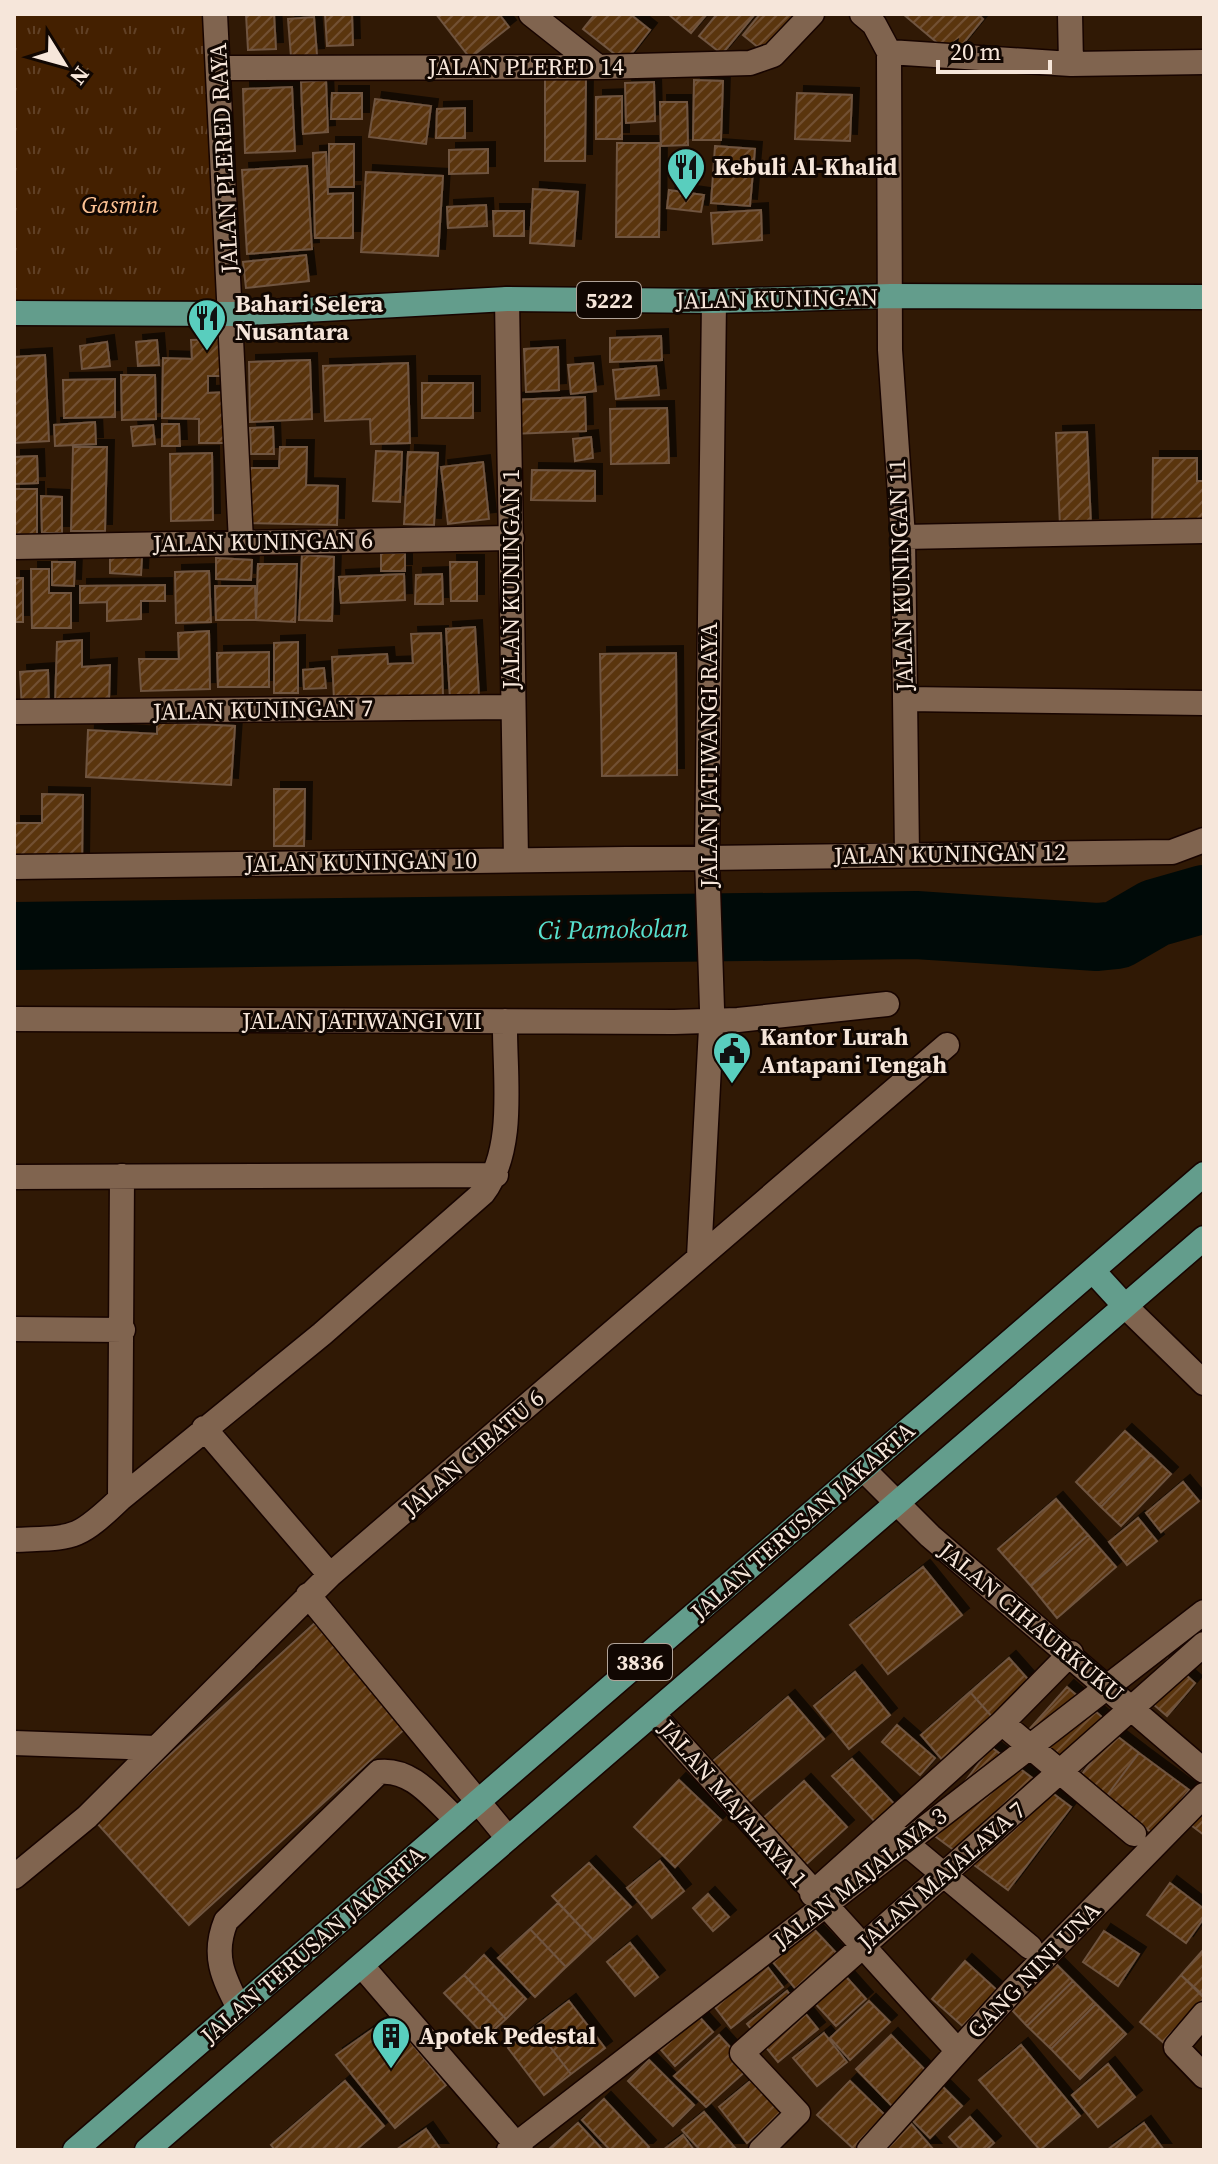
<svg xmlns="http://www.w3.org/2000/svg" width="1218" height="2164" font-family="'Source Serif 4',serif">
<defs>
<pattern id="park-tufts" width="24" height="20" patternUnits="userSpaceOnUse" patternTransform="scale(2)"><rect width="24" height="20" fill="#442000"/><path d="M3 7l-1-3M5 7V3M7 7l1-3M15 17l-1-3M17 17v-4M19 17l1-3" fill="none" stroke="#604025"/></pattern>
<pattern id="building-hatch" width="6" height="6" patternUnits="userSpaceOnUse" patternTransform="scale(2)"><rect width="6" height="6" fill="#5a3411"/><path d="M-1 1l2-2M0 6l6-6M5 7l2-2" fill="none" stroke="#725133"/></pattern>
<filter id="shadow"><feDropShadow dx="7" dy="-7" stdDeviation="0" flood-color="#0009"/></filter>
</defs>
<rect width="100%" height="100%" fill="#301905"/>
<path fill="url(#park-tufts)" d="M14,14h199l19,300 -218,-3z"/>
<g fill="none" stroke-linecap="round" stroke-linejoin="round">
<path stroke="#000a08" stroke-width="68" d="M14,936l902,-11 181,12 20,-2 38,-22 49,-14"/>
</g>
<path fill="url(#building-hatch)" stroke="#6f543f" stroke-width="2" filter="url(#shadow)" d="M246,14h28l2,35 -28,1z
M325,14h27l1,31 -26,1z
M436,14h63l10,13 -39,31z
M595,14h35l20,16 -25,32 -42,-33z
M668,14h39l-16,19z
M717,14h38l-33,40 -23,-18z
M760,14h44l-35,42 -26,-21z
M903,14h75l5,5 -30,37z
M314,17l3,38 -26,2 -3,-38z
M545,78h41l-1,83h-40z
M326,80l2,52 -25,2 -2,-52z
M694,80l29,1 -2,59h-28z
M654,82l1,39 -29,2 -1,-40z
M292,87l3,64 -50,2 -2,-64z
M332,93h30v26h-31z
M797,93l55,2 -2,46 -55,-2z
M622,96v43h-26v-42z
M375,99l56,7 -5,38 -57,-7z
M660,102h27l1,43 -27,1z
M465,108v30h-29l1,-29z
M617,143h43l-1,94h-43z
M329,144h25v43h-25z
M715,146l40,3 -5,57 -39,-3z
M488,149v24l-39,1v-24z
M326,152l2,42 25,-1v45h-38l-2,-85z
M307,166l5,83 -65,5 -5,-84z
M366,172l77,4 -5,80 -77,-4z
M533,189l45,3 -4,54 -44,-3z
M669,190l35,5 -3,17 -34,-4z
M486,205l1,21 -39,2 -1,-21z
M761,210l1,30 -49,4 -2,-31z
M493,211h31v25h-30z
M306,255l3,26 -63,7 -3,-26z
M661,336l1,24 -52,2v-24z
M228,339l1,37h-21v17l19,-1v51h-28v-24l-37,-1 1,-60 29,1 -1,-19z
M157,340l2,25 -21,1 -2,-24z
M107,342l3,24 -28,3 -2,-23z
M558,347l1,43 -33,2 -2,-43z
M45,355l4,86 -35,2v-86z
M310,360l2,59 -62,3 -1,-60z
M408,363l2,80 -39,1 -1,-25 -45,2 -2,-55z
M593,363l3,28 -25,3 -3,-29z
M656,366l3,29 -43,4 -3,-29z
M121,375h34l1,44 -34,1z
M115,379v38l-51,1 -1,-38z
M422,383h51v35h-51z
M585,397l1,34 -75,3 -2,-34z
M667,408l2,55 -58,1 -1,-55z
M95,422l1,22 -41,2 -1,-21z
M162,424h17l1,22h-18z
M153,425l2,19 -22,2 -2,-19z
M273,427l1,27h-23l-1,-26z
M1087,432l4,93 -31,1 -4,-93z
M591,437l2,21 -18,3 -2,-22z
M73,447h34l-2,84h-34z
M280,447h27l-1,38 32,1 -1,39 -92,-2 2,-55h32z
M376,451l26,1 -2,50 -27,-1z
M408,452l30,1 -4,72 -30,-1z
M212,453l1,67 -42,1 -1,-67z
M37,456l1,27 -24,1v-27z
M1153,458h44v23h7v47h-52z
M483,462l6,57 -41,5 -7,-57z
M532,470l63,1v30l-64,-1z
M14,489h23v56l-23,-1z
M41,496l21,1v36h-20z
M381,553h24v18h-24z
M302,555l32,2 -2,64 -33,-1z
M110,556l32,1 -1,18 -31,-2z
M216,558l36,2 -1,20 -35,-1z
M52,562h23l-1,24 -22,-1z
M450,562h27v39h-26z
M258,564h39l-2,58 -39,-2z
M31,569h18v24h22v35h-39z
M209,571l2,51 -35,1 -1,-51z
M404,574l1,26 -64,3 -2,-26z
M442,574l1,30h-28l1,-29z
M14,578h9v44h-9z
M165,585v16h-24v18l-34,2v-19l-27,1v-17z
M215,586h40l1,34h-40z
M475,627l4,70 -29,3 -4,-71z
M209,631l1,58 -69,2 -2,-32h40l-1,-26z
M441,633l2,62 -109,5 -2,-43 55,-3 1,10 25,-1 -2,-29z
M82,640v27l28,-2 -1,36 -54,4 2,-63z
M298,642v51h-24v-50z
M269,652v35h-51l-1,-34z
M676,653l1,122 -75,1 -2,-122z
M324,668l2,20 -22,1 -1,-19z
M48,670l1,39 -27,1 -2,-38z
M157,722l78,4 -4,59 -145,-8 2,-47 69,4z
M274,789h31l-1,57h-30z
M42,794l41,1 -1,71 -68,-1v-42h28z
M1125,1431l26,24 -50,52 -25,-25z
M1151,1455l20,19 -50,52 -20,-19z
M1183,1482l16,19 -38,31 -15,-19z
M1056,1499l32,36 -57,51 -33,-37z
M1138,1518l19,23 -30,24 -18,-23z
M1088,1535l28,32 -59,51 -26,-32z
M923,1567l39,48 -74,59 -38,-49z
M315,1623l93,103 -219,199 -93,-103z
M1009,1658l24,27 -39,34 -24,-27z
M1168,1659l27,24 -28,33 -28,-24z
M855,1672l35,43 -41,34 -35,-43z
M1067,1687l49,42 -40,47 -50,-43z
M970,1692l24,27 -50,43 -23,-27z
M788,1697l36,42 -83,70 -35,-42z
M897,1725l38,33 -15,17 -38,-33z
M1113,1733l26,20 -34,45 -26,-20z
M991,1747l80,60 -63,83 -80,-59z
M1139,1753l50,37 -34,45 -50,-37z
M852,1759l47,50 -19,18 -48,-51z
M679,1780l42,40 -46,47 -41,-40z
M804,1781l43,46 -45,41 -42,-47z
M1204,1801v34l-17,-13z
M660,1861l24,30 -32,27 -25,-30z
M589,1863l42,44 -37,34 -42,-45z
M1170,1883l34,26v9l-18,25 -39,-28z
M708,1894l21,23 -16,14 -20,-23z
M558,1903l36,38 -28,26 -36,-38z
M808,1923l32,34 -40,37 -34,-40z
M530,1929l36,38 -31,30 -37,-39z
M1104,1931l35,23 -21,32 -35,-24z
M630,1943l28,34 -23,19 -28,-34z
M1204,1949v47l-23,-21z
M484,1955l42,44 -20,20 -42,-44z
M760,1957l23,30 -52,41 -23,-30z
M965,1961l34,31 -32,38 -35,-31z
M1056,1964l17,17 -46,45 -16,-17z
M840,1970l26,29 -30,27 -26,-28z
M464,1975l42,44 -20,18 -42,-44z
M1181,1975l23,23 -39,46 -25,-22z
M1073,1981l23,23 -45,45 -24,-23z
M787,1991l31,38 -40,33 -31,-38z
M569,2001l36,47 -34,26 -36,-47z
M869,2001l21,21 -40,38 -20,-22z
M1096,2004l30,30 -46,45 -29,-30z
M694,2011l19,21 -38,34 -19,-22z
M390,2017l56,68 -51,43 -59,-73z
M535,2027l36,47 -27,21 -36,-47z
M824,2033l23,29 -30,24 -24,-28z
M719,2035l30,33 -43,39 -32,-31z
M891,2035l37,38 -35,34 -37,-38z
M1021,2045l59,71 -40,34 -61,-70z
M649,2060l45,45 -21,21 -45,-45z
M1108,2064l27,33 -37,30 -26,-32z
M759,2074l29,36 -41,33 -28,-36z
M345,2081l39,45 -28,24h-81l-4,-5z
M850,2081l37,36 -32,33 -38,-35z
M939,2083l23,23 -32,32 -23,-23z
M604,2099l45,48 -3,3h-36l-28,-30z
M704,2112l33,38h-37l-18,-20z
M970,2117l24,26 -8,7h-25l-12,-13z
M907,2119l27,31h-48l-6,-7z
M578,2123l25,27h-55z
M1144,2123l20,27h-57z
M426,2129l15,21h-45z
M683,2135l11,15h-31z"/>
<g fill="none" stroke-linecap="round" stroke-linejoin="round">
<g stroke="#170400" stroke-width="27">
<path id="minor" d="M215,14l26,528
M531,14l67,53
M862,14l12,10 15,28 1,298 13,187 4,318
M1070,14l1,50
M889,52l182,12 133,-2
M221,68l377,-1 152,-4 23,-8 39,-41
M507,299l9,560
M903,537l301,-6
M14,547l498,-9
M906,699l298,4
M14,712l497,-5
M14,867l1158,-15 32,-12
M14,1019l660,3 64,-2 149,-16
M122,1176l-2,323 202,-165 161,-141c34,-45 21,-119 22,-172
M14,1177l482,-2
M699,1257l13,-248 -5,-150 7,-558
M1125,1306l79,77
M14,1329l109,1
M204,1428l126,147
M863,1469l67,67 274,235
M14,1540c60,-3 61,2 106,-41
M308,1595l200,243
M653,1714l304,336
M1002,1723l132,111
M14,1743l142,5
M895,1834l135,113
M14,1877l73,-60 243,-242 617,-530
M812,1894l190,-171 69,-70
M362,1966l159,184
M239,2008c-16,-31 -27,-53 -13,-87l153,-149c33,-4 55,27 78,48
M1204,2014l-28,33 28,29
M509,2150l695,-538
M761,2150l37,-37 -56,-60 462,-409
M869,2150l143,-159 192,-196"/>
</g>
<g stroke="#170400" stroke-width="27">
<path id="major" d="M14,313l218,1 275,-15 207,2 177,-5 313,1
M1093,1271l32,35
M75,2150l1129,-976
M147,2150l1057,-912"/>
</g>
<use href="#minor" stroke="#80644f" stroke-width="24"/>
<use href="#major" stroke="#639d8c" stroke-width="24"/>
</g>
<defs>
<g id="restaurant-pin" transform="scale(2)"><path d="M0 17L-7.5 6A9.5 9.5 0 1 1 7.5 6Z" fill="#59cebe" stroke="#110702"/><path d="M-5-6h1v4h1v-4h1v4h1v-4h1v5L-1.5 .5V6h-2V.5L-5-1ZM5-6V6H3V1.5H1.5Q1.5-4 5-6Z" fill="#111"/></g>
<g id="civic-pin" transform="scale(2)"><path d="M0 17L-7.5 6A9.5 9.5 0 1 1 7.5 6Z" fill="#59cebe" stroke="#110702"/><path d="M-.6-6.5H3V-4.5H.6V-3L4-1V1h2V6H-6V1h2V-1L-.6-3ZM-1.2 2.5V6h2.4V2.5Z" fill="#111"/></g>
<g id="building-pin" transform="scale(2)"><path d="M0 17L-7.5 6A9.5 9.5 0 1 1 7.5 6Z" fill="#59cebe" stroke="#110702"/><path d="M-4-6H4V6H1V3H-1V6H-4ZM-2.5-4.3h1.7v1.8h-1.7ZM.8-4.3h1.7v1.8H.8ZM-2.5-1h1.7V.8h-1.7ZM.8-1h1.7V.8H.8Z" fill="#111"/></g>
</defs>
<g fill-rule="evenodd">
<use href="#restaurant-pin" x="686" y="167"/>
<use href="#restaurant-pin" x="207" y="318"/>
<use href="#civic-pin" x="732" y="1051"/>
<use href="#building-pin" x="391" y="2036"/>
</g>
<g text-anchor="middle" stroke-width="6" stroke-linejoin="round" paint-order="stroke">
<g fill="#110702" stroke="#b1a399" stroke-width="2">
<rect x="577" y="282" width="64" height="36" rx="6"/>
<rect x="608" y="1644" width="64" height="36" rx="6"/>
</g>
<g font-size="22" font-weight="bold" fill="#f6e6da">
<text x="609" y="308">5222</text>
<text x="640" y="1670">3836</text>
</g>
<g font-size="24" fill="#f6e6da" stroke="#110702">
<text x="526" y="75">JALAN PLERED 14</text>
<text transform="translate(224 158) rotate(-93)" y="8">JALAN PLERED RAYA</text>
<text transform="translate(777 299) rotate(-1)" y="8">JALAN KUNINGAN</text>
<text transform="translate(263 542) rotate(-1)" y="8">JALAN KUNINGAN 6</text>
<text transform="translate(901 575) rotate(-92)" y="8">JALAN KUNINGAN 11</text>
<text transform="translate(511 579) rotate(-90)" y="8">JALAN KUNINGAN 1</text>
<text transform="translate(263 710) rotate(-1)" y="8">JALAN KUNINGAN 7</text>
<text transform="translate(709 755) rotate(-90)" y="8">JALAN JATIWANGI RAYA</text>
<text transform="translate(950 854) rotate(-1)" y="8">JALAN KUNINGAN 12</text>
<text transform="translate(361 862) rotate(-1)" y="8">JALAN KUNINGAN 10</text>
<text x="362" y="1029">JALAN JATIWANGI VII</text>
<text transform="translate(473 1453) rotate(-41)" y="8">JALAN CIBATU 6</text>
<text transform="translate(803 1521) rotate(-41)" y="8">JALAN TERUSAN JAKARTA</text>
<text transform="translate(1031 1622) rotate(40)" y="8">JALAN CIHAURKUKU</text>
<text transform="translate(733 1804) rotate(49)" y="8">JALAN MAJALAYA 1</text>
<text transform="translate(942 1876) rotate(-41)" y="8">JALAN MAJALAYA 7</text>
<text transform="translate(860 1878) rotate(-38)" y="8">JALAN MAJALAYA 3</text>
<text transform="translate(313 1945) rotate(-41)" y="8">JALAN TERUSAN JAKARTA</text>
<text transform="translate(1034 1970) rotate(-46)" y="8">GANG NINI UNA</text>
</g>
<g font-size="24" font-weight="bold" fill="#f6e6da" stroke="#110702" text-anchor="start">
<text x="714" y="175">Kebuli Al-Khalid</text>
<text x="235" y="312">Bahari Selera<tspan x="235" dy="28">Nusantara</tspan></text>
<text x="760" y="1045">Kantor Lurah<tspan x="760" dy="28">Antapani Tengah</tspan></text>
<text x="419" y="2044">Apotek Pedestal</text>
</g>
<g font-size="24" font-style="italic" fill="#fbc092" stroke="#110702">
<text x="120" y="213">Gasmin</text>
</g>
<g font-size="26" font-style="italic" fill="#58e1cf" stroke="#110702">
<text transform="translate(613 929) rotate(-1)" y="9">Ci Pamokolan</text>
</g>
</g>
<rect width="1218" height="2164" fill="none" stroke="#f6e6da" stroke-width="32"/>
<g transform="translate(64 64) rotate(127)" stroke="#110702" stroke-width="6" paint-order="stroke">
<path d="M0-6L14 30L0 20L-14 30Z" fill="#f6e6da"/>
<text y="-12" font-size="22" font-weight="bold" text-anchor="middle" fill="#f6e6da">N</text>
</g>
<path d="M938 60v12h112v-12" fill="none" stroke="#f6e6da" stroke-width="4"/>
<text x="950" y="60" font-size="24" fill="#f6e6da" stroke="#110702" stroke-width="6" paint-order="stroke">20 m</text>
</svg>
